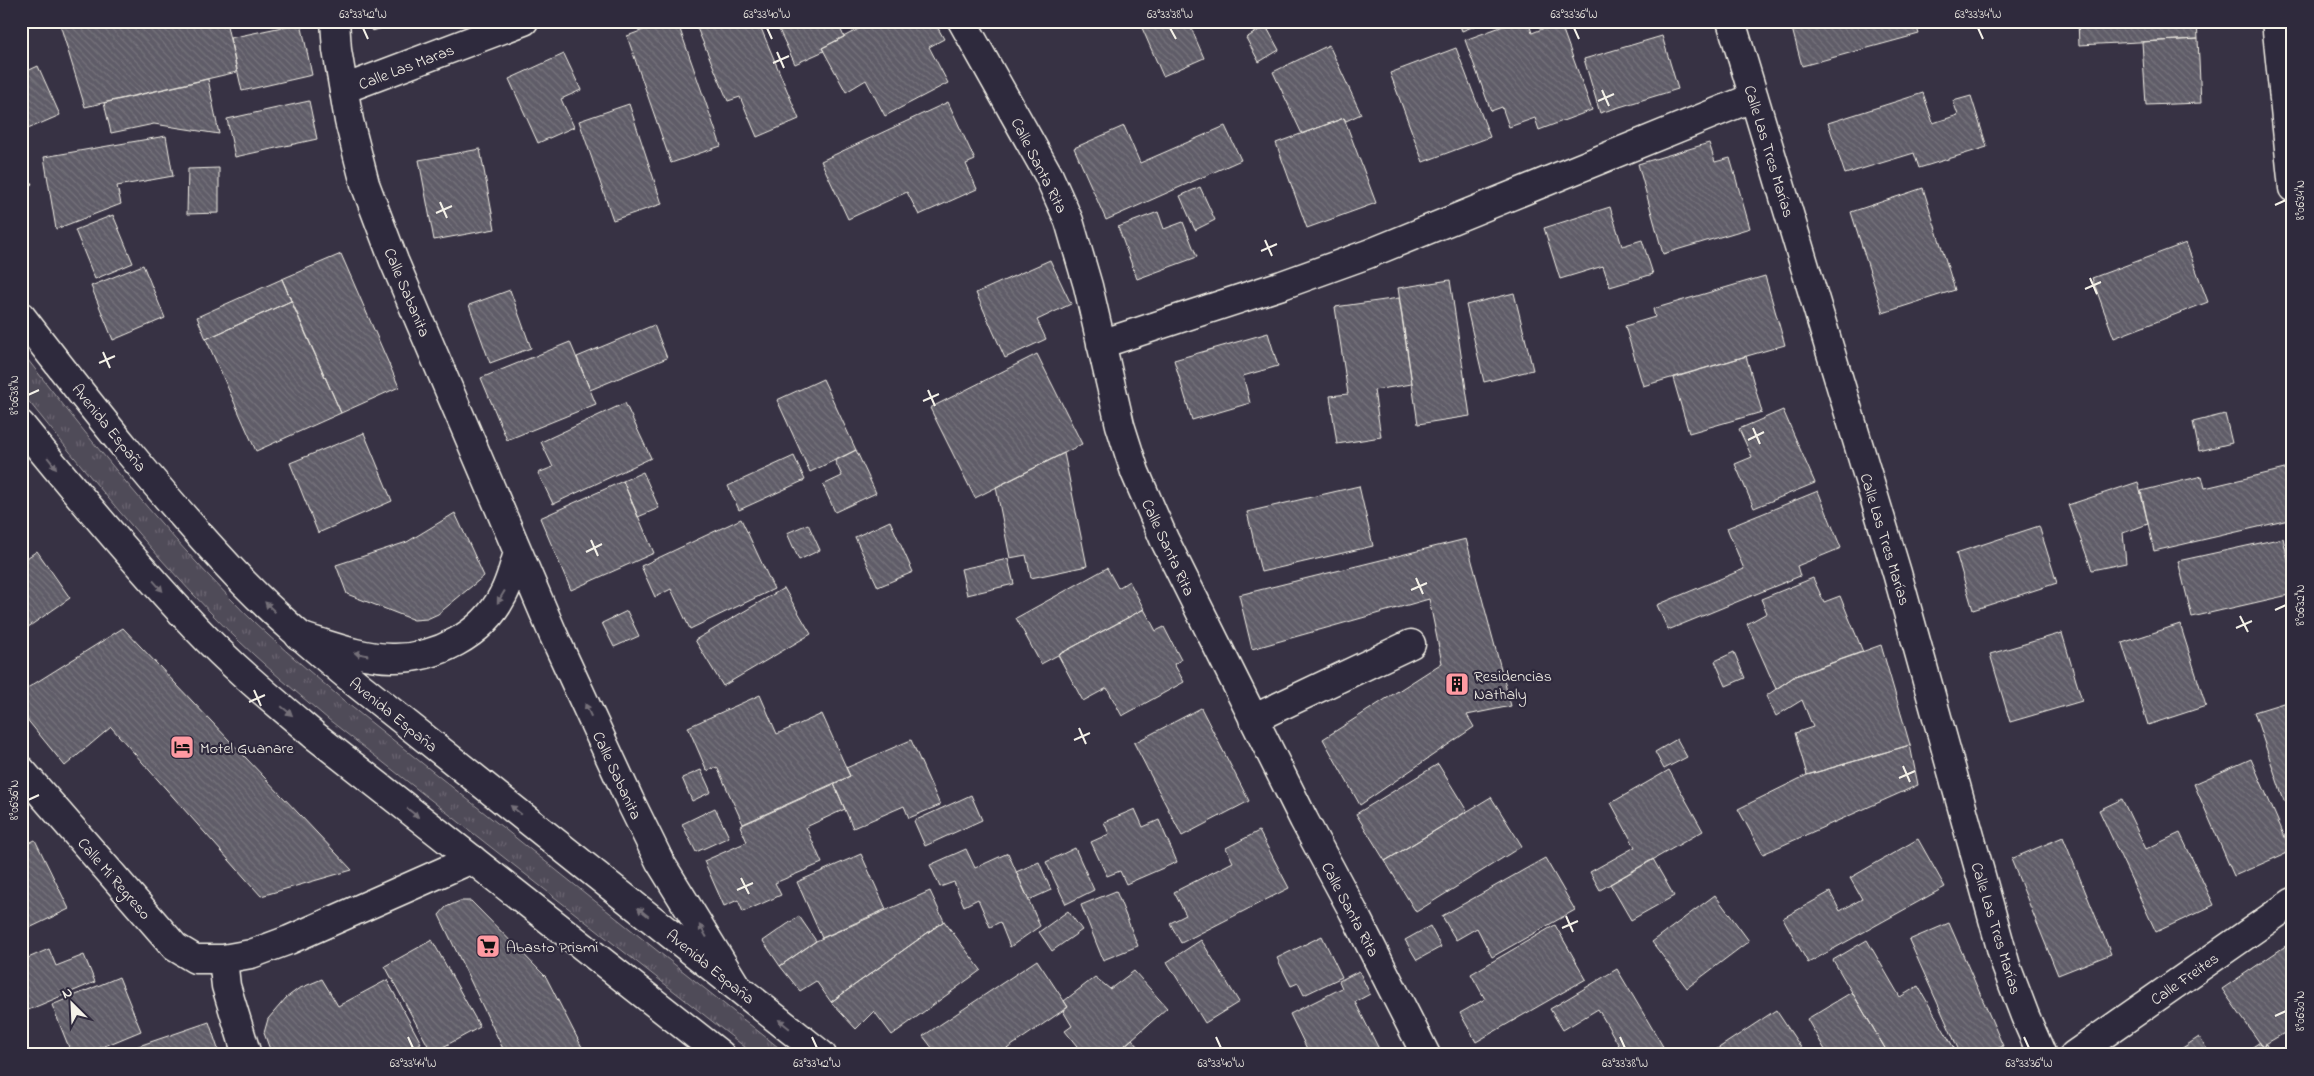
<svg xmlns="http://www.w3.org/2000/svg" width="2314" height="1076" font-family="'Indie Flower',sans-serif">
<defs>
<pattern id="grass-tufts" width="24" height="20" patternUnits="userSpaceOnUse" patternTransform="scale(1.25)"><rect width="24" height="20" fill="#504b59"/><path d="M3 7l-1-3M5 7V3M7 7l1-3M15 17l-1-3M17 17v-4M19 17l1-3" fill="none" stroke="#6a6571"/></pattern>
<pattern id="building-back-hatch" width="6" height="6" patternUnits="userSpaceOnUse" patternTransform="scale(1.25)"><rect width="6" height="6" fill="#5f5c67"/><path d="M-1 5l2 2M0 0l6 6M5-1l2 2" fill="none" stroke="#77747d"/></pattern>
</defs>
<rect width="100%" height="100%" fill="#373244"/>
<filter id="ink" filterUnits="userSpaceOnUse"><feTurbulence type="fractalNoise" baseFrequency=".02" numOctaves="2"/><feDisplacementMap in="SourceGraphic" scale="10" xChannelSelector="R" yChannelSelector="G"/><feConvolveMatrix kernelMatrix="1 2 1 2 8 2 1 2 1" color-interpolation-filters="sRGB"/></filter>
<g filter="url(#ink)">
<path fill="url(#grass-tufts)" stroke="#a29ea0" d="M21,351c65,84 135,171 209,247 35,37 75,69 113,102l445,355h-33l-427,-336c-40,-34 -80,-67 -116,-105 -66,-68 -126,-142 -186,-216l-5,-7z"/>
<path fill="url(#building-back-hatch)" stroke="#f4f1e8" d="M59,21h167l11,51 -152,35z
M371,21h38l-37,10z
M668,21h9l44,125 -50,17 -44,-127z
M694,21h64l41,98 -42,18 -17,-40 -12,4z
M775,21h62l7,16 -22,11 2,3 -29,13z
M874,21h60l10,18 -15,8 19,36 -63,33 -19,-36 -20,12 -24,-44z
M1139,21h49l16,37 -41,18z
M1458,21h24v2l-20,8z
M1517,21h11l4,12 28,-11 32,88 -53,20 -4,-12 -26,9 -7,-20 -11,4 -26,-71z
M1790,21h125l4,13 -117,32z
M2078,21h119l1,18 -119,6z
M301,23l11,52 -70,16 -12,-53z
M1266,26l13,24 -20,12 -13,-24z
M1662,36l16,53 -78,24 -16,-54z
M2198,39l3,64 -55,2 -4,-63z
M1329,45l32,69 -15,7 -2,-3 -42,16 -29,-62z
M1456,48l34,89 -67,25 -33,-89z
M564,54l17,36 -20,9 13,28 -36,16 -29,-64z
M38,66l22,49 -39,17v-58z
M208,79l11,55 -65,-10 -43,9 -7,-30z
M1923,93l10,30 25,-8 -5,-14 18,-5 16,51 -68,21 -5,-15 -69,21 -17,-51z
M309,101l8,38 -82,18 -8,-38z
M948,102l27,58 -9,4 11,25 -58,26 -12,-23 -59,27 -27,-58z
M629,104l33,100 -49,16 -34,-99z
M1344,118l32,85 -69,25 -31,-85z
M1124,126l16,37 85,-37 16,34 -135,60 -32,-72z
M166,136l7,40 -56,10 4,18 -65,25 -12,-72z
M1709,143l6,19 15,-4 20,70 -87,26 -25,-90z
M480,149l15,80 -61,11 -15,-80z
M21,167l11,17 -11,6z
M219,168v45l-32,1 1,-45z
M1200,187l15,33 -20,10 -15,-34z
M1923,188l32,102 -72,23 -32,-101z
M1610,207l12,39 20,-6 11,34 -43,13 -7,-21 -43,13 -16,-51z
M1158,212l6,17 19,-7 14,35 -60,22 -19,-52z
M113,215l20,48 -38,16 -20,-49z
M2186,243l22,59 -94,36 -22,-60z
M341,254l58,133 -58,26 -59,-134z
M1050,260l21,44 -34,16 9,19 -41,19 -29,-65z
M143,265l22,53 -52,22 -22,-54z
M1765,276l20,69 -142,41 -18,-60 30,-9 -2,-8z
M282,279l9,22 -85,38 -9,-22z
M1450,280l20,136 -52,8 -20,-136z
M510,290l21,58 -41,15 -21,-58z
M1514,293l19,77 -49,12 -18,-77z
M1399,298l13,86 -38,6 7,47 -44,7 -7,-48 18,-2 -13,-87z
M291,301l50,112 -85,38 -50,-112z
M654,325l13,33 -77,32 -13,-33z
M1268,333l10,33 -35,10 7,27 -58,17 -18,-60z
M570,342l26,62 -89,36 -26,-62z
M1037,354l45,90 -107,54 -45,-90z
M1746,356l16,56 -73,21 -16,-55z
M823,379l33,71 -46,22 -33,-72z
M625,403l26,55 -98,46 -15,-31 15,-6 -12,-25z
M1783,410l32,73 -61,25 -19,-44 17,-7 -13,-28z
M2225,414l7,29 -33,8 -6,-29z
M364,433l28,68 -74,32 -28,-70z
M856,450l20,43 -41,19 -12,-27 19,-9 -7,-15z
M1064,453l23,113 -56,12 -5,-23 -16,3 -14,-71z
M794,456l11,24 -66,30 -11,-24z
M2293,467v52l-139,32 -13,-60 61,-15 3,12z
M643,472l16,36 -21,9 -15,-36z
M623,481l31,72 -83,37 -31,-72z
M2138,482l10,42 -25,9 3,30 -34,7 -24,-65z
M1359,486l14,60 -112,26 -14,-60z
M1818,491l23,57 -44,18 3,10 -132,54 -11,-25 87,-36 -17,-41z
M455,513l29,63 -46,38 -11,5 -13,1 -67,-26 -11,-29 71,-23z
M741,519l33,70 -84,40 -19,-40 -16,8 -14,-31z
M890,521l23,51 -35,15 -23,-50z
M808,524l12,26 -21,10 -12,-27z
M2039,526l18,57 -84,27 -17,-57z
M2283,538l10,44v12l-101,23 -14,-56z
M1466,539l45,167 -44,9 7,12 -114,78 -37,-66 119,-76 -13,-64 -177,50 -13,-54z
M37,551l33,47 -49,34v-70z
M1008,559l6,25 -47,11 -6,-26z
M1107,568l11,20 11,-7 15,28 -103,55 -25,-46z
M1813,578l11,24 16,-6 23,56 -68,24 -19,13 -29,-65 20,-11 -6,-14z
M784,588l27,46 -88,52 -28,-46z
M1144,609l12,22 8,-4 17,33 -7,4 10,18 -62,34 -15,-28 -24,13 -25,-46z
M627,611l12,25 -25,11 -12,-24z
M2180,624l26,82 -58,19 -26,-82z
M123,628l229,242 -91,26 -150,-169 -46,39 -44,-54v-20z
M2062,633l20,68 -72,21 -20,-68z
M1881,645l29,100 -103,30 -12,-42 18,-6 -11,-27 -26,16 -10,-20 29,-20z
M1734,652l11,26 -19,8 -11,-25z
M760,695l17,39 45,-20 28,62 -107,48 -26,-57 -10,4 -19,-44z
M2293,700v98l-9,3 -30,-89z
M1201,708l48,93 -67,35 -48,-93z
M1677,739l10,18 -23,12 -9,-17z
M911,740l29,65 -31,13 -5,-12 -51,22 -19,-44 16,-8 -4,-8z
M1910,745l8,40 -155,69 -25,-45 69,-34z
M2251,759l40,92 -57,25 -40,-92z
M1438,764l29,47 -82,50 -29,-47z
M701,770l10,22 -19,9 -10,-23z
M1669,770l34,61 -103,59 -10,-18 45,-25 -24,-44z
M834,784l11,25 -39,18 16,36 -47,20 6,12 -38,17 -5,-12 -14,6 -20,-45 43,-19 -7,-16z
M971,795l11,25 -57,26 -11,-25z
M1491,797l31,49 -106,66 -31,-51z
M2122,799l24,50 34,-16 34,72 -58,27 -57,-122z
M715,808l14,29 -33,15 -14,-28z
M1135,809l8,18 16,-7 18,42 -51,22 -6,-13 -13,5 -16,-34 18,-8 -5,-12z
M1259,831l30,57 -108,55 -11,-20 16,-8 -12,-23 59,-30 -7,-14z
M2063,837l48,117 -53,21 -47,-116z
M1918,839l27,48 -137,76 -25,-45 47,-26 10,19 22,-12 -12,-21z
M35,840l34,69 -48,23v-85z
M1075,848l19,42 -28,14 -20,-42z
M966,849l9,19 33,-15 32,73 -30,21 -10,-25 -10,5 -12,-28 -14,7 -10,-24 -14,5 -10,-22z
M861,854l25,55 -64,29 -25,-56z
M1545,858l30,52 -83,47 -15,-29 -21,12 -14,-24z
M1653,859l21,37 -43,24 -21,-36z
M1039,862l12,28 -22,10 -13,-28z
M930,891l14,30 -113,81 -15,-21 -16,10 -20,-25 36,-25z
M1116,891l22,55 -35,14 -22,-55z
M1715,895l34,46 -62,47 -35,-46z
M460,901h11l75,76 40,78h-80l-67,-140 7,-8z
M1068,911l14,19 -30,21 -13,-19z
M799,916l17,25 -36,25 -17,-25z
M944,921l37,49 -89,65 -18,-24 -18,18 -25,-27z
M1949,923l54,123 -18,9h-24l-52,-115z
M1555,925l31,54 -110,63 -16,-29 25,-14 -14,-25z
M1430,926l11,21 -24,13 -12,-20z
M1322,936l20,41 -38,18 -6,-12 -7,3 -14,-28z
M432,940l48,87 -48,26 -47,-87z
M1201,940l38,62 -34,21 -38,-61z
M1867,940l33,57 18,-11 40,69h-69l-56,-95z
M2293,941v87l-31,18 -40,-57z
M49,949l7,17 28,-11 11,27 -74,31v-52z
M1037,960l31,47 -70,48h-64l2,-2 -13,-17z
M1617,969l51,86h-58l11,-6 -23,-40 -35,21 -13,-21z
M1134,971l33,37 -53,47h-30l-19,-24 7,-5 -9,-15 5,-4 -4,-6 31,-24 15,12z
M1359,971l11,23 -15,8 24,47 -12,6h-57l-20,-41 52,-26 -3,-7z
M119,977l22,54 -58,24h-11l-20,-50z
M322,979l16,27 49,-26 34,63 -22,12h-127l-8,-22 4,-14 18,-21 12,-9z
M1852,992l37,63h-61l-21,-36z
M1776,1010l30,45h-98z
M209,1022l11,33h-94l-2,-4z
M2199,1037l12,18h-39z
M1132,1039l14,16h-32z
M2260,1042l2,4 4,-2 5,11h-30z"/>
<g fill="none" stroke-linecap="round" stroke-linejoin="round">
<g stroke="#f4f1e8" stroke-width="31">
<path id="minor" d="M335,21l2,29 12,71 16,63 29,77 159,373 77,167 30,61 75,122
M962,21l86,153 21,47 19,65 32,139 15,47 29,67 140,281 49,91 73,144
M1731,21l166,552 109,393 19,50 17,39
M2276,21l17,167
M344,89l180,-68
M1101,344l181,-59 86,-31 386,-157
M299,636c30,9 62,22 93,22 43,1 91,-23 111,-63 7,-13 11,-28 15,-43
M1253,719l158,-75
M21,770l154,177 20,12h28l28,-5 38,-14 183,-81
M223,959l3,27 21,69
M2074,1055l219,-153"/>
</g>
<g stroke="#f4f1e8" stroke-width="31">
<path id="major" d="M21,316c71,92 143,183 223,267 35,36 74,68 113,101l465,371
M21,425c56,69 114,138 175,203 37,39 78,73 118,107l407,320"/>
</g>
<use href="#minor" stroke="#2f2a3d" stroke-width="28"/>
<use href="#major" stroke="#2f2a3d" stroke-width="28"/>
</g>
<defs><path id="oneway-solid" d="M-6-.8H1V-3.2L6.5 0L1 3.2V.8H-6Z" transform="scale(1.25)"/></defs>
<g fill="#747079">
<use href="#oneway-solid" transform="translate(52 463) rotate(51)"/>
<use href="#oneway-solid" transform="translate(158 586) rotate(48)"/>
<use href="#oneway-solid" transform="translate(501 597) rotate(121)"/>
<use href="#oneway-solid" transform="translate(270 607) rotate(-136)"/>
<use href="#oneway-solid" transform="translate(361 654) rotate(-168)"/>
<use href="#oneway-solid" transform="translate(588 710) rotate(-115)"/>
<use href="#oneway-solid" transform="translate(287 711) rotate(40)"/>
<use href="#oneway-solid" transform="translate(516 810) rotate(-141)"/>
<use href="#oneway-solid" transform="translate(413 813) rotate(38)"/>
<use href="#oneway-solid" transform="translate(643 912) rotate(-141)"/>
<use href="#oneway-solid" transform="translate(703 931) rotate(-121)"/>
<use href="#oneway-solid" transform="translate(784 1024) rotate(-141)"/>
</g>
</g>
<path fill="none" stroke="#f4f1e8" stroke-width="2" d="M363,28l5,11M767,28l5,11M1170,28l6,11M1574,28l5,11M1978,28l5,11M777,52l7,16M773,63l16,-7M1602,90l7,16M1598,101l16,-7M440,202l7,16M2275,205l11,-5M436,213l16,-7M1265,240l7,16M1261,251l16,-7M2090,278l7,16M2085,289l16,-7M103,352l7,16M99,363l16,-7M928,390l7,16M28,395l11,-5M923,401l16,-7M1753,428l7,16M1748,440l16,-8M591,540l7,16M586,552l16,-8M1416,578l7,16M1411,590l16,-7M2275,610l11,-5M2240,616l8,16M2236,628l16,-7M254,690l7,16M249,702l16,-7M1079,728l7,16M1074,740l16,-7M1903,766l7,16M1899,778l16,-7M28,800l11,-5M741,878l8,16M737,890l16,-7M1566,916l7,16M1562,928l16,-7M2275,1016l11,-5M408,1037l5,11M812,1037l5,11M1216,1037l5,11M1620,1037l5,11M2024,1037l5,11"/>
<defs>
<g id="building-square" transform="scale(1.25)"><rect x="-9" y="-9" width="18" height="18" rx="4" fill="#ff9aa2" stroke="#2f2a3d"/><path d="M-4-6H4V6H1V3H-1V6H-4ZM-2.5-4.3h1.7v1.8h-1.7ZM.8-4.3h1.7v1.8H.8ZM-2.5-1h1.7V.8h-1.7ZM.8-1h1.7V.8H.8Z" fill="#111"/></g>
<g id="hotel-square" transform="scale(1.25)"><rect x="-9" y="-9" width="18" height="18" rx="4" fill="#ff9aa2" stroke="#2f2a3d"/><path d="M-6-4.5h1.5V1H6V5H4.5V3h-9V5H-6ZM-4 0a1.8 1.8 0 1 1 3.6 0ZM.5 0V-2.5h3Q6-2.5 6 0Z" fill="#111"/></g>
<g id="supermarket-square" transform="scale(1.25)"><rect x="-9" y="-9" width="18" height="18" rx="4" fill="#ff9aa2" stroke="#2f2a3d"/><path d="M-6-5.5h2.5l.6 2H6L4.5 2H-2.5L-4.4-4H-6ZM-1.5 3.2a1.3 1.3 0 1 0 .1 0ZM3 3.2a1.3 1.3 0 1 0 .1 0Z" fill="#111"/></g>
</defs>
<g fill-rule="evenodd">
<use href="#building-square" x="1457" y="684"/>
<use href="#hotel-square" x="182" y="747"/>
<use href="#supermarket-square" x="488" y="946"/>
</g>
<g text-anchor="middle" stroke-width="4.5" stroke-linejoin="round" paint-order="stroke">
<g font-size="16" fill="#f4f1e8" stroke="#2f2a3d">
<text transform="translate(406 66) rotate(-21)" y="6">Calle Las Maras</text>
<text transform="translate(1770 151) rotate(73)" y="6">Calle Las Tres Marías</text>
<text transform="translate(1040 165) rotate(63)" y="6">Calle Santa Rita</text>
<text transform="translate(408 292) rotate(67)" y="6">Calle Sabanita</text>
<text transform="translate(110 427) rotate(51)" y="6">Avenida España</text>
<text transform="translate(1886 539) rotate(73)" y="6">Calle Las Tres Marías</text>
<text transform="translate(1169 547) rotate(65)" y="6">Calle Santa Rita</text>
<text transform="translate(394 714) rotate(39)" y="6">Avenida España</text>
<text transform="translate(618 775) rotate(65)" y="6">Calle Sabanita</text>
<text transform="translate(115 878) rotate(49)" y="6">Calle Mi Regreso</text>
<text transform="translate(1351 909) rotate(62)" y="6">Calle Santa Rita</text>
<text transform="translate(1997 928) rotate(73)" y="6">Calle Las Tres Marías</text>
<text transform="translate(711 966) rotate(39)" y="6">Avenida España</text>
<text transform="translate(2184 978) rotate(-35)" y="6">Calle Freites</text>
</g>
<g font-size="16" fill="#f4f1e8" stroke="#2f2a3d" text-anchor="start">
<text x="1474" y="681">Residencias<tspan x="1474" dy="18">Nathaly</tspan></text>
<text x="200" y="753">Motel Guanare</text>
<text x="506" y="952">Abasto Prismi</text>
</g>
</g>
<rect width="2314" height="1076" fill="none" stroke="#2f2a3d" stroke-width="55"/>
<g transform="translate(72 1004) rotate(336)" stroke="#2f2a3d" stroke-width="4" paint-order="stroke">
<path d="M0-4L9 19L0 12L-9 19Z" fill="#f4f1e8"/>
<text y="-8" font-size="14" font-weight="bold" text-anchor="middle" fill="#f4f1e8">N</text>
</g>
<rect x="28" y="28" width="2258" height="1020" fill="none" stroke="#f4f1e8" stroke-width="2"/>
<g font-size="12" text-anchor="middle" fill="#f4f1e8">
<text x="363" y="18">63°33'42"W</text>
<text x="767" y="18">63°33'40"W</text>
<text x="1170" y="18">63°33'38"W</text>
<text x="1574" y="18">63°33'36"W</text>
<text x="1978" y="18">63°33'34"W</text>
<text transform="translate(2300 200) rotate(-90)" y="4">8°06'34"N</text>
<text transform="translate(14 395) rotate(-90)" y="4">8°06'38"N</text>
<text transform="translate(2300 605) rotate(-90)" y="4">8°06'32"N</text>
<text transform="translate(14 800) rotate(-90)" y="4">8°06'36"N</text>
<text transform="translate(2300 1011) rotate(-90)" y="4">8°06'30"N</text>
<text x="413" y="1067">63°33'44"W</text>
<text x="817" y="1067">63°33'42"W</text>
<text x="1221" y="1067">63°33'40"W</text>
<text x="1625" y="1067">63°33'38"W</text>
<text x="2029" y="1067">63°33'36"W</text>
</g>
</svg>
